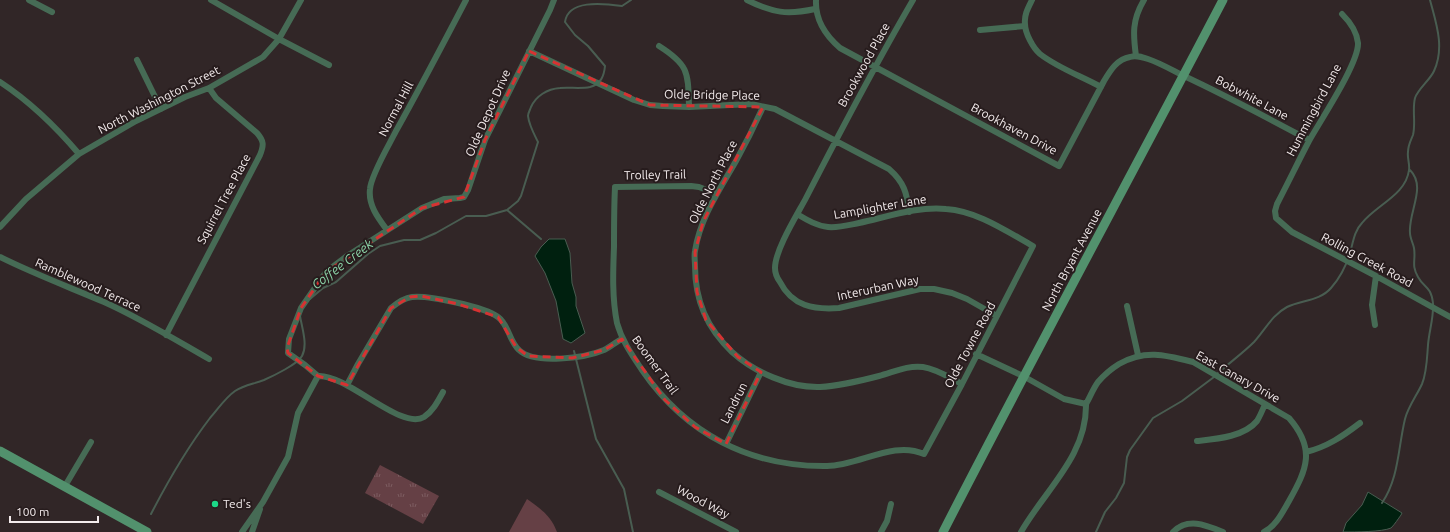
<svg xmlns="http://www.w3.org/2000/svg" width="1450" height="532" font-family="Ubuntu,sans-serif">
<defs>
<pattern id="park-tufts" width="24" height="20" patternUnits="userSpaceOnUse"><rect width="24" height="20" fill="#654045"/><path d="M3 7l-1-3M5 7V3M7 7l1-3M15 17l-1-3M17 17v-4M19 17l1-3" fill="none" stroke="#7c5c60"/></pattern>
</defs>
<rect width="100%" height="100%" fill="#312627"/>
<path fill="#654045" d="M527,499c13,9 24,17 30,33h-48z"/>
<path fill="url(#park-tufts)" d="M380,465l59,31 -16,28 -58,-31z"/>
<path fill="#00200f" stroke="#495d51" d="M549,239h16l5,14 2,30 4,14v9l9,27 -14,10 -8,-4 -7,-38 -11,-28 -10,-17 6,-9z
M1368,492l34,21 -1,2c-3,4 -6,9 -10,13 -9,4 -36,4 -48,4l3,-9 16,-18z"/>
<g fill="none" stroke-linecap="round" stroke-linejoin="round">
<path stroke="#495d51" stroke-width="2" d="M507,210l34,29
M310,299l13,-11 13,-6 32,-28 12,-8 24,-6h16l16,-7 30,-17h20l21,-6 11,-9 3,-5 17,-54c-4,-8 -9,-17 -10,-26 0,-3 2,-6 3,-9 5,-11 16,-18 29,-19 9,-1 21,1 30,-1 11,-3 14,-11 15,-21l-17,-20 -13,-11 -10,-13c3,-22 36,-19 57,-16l9,-6
M574,351l22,88 28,50 9,43
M1217,374c12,-11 26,-21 37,-32 11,-12 18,-27 33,-35 14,-7 33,-6 44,-19 9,-10 15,-22 19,-35 3,-10 4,-22 12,-30 14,-18 44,-28 47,-53 1,-6 -2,-12 -1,-18 0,-7 3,-12 5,-17 3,-12 -1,-25 2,-37 3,-9 15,-18 19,-27 11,-24 2,-48 -4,-71
M1382,503c17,-25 16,-55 23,-84 3,-12 12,-24 17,-35 5,-12 5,-27 6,-39 1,-14 6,-28 5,-42 -2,-17 -9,-15 -15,-26 -7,-12 -2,-17 -4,-29 -1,-5 -4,-10 -4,-15 -2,-21 17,-46 0,-63
M151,514c17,-33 36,-66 59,-96 8,-9 15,-20 25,-27 9,-6 19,-7 29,-11 9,-4 34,-16 38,-24 6,-11 0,-28 -2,-40
M1096,532l9,-20 11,-14 8,-15 3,-26 3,-7 23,-32 29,-17 32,-24"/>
<path stroke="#466b55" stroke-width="6" d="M29,0l23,12
M211,0l68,39 50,26
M747,0c26,13 40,15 68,9
M816,0c-1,20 10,36 24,48l219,118 45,-85c6,-10 13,-22 26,-24 6,-2 12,0 18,2 12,4 24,11 36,17 43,20 84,42 125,64
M913,0c-38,65 -73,132 -107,198 -9,17 -31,52 -31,70 0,4 2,10 5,14 12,24 34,28 59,26l81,-19h14l18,4 15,6 30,17
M1032,0c-4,8 -8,15 -7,24 0,9 8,24 15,30 18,14 41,22 61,33
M1342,14c8,8 15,18 16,29 1,20 -38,78 -49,98 -11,21 -21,42 -32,63l-2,7 1,7 16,14 84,44 74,41
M980,30l45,-4
M659,46c30,19 29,26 30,61
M529,51l105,49 16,5 13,1 26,1 62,-3 24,5 114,60c15,13 18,24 20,43
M1136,56c-3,-22 -4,-36 8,-56
M137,60l24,49
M0,82c29,19 56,45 79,72
M763,107c-8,18 -17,36 -27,54 -16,28 -36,57 -41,90 -1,5 0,10 0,15 0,35 12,62 37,86 22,20 58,36 88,35 19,-1 40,-6 59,-11 15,-4 29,-11 44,-9 14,2 27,11 39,17
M717,194l-18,-7 -8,-1 -76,1c-1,20 -1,40 -1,60 -1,25 -2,51 3,76 5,18 15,32 25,47 44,64 108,97 185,96 32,0 66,-26 97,-12l38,-70 71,-138c-27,-15 -56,-35 -87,-37 -28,-3 -59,8 -87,14 -10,2 -21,5 -31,4 -11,-1 -21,-7 -31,-13
M0,227l26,-28 53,-45 57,-33 49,-24 24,-9 54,-31 16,-18 22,-39
M387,230c-9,-12 -19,-25 -17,-41 1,-14 19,-44 26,-58 24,-43 47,-87 70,-131
M0,257c34,17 69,30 104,45 36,16 70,37 105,57
M1127,306l11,49
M1375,325l-3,-20 4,-29
M166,335l94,-180c4,-10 4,-14 -3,-22l-41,-35 -7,-10
M976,354l47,22 41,23 22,5
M318,376l-13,-11 -17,-12 1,-14 12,-31 25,-36 21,-16 75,-48 22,-9 16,-1 4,-1 4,-7 17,-50 65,-130 4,-10
M318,376c29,-2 83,55 106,41 9,-6 14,-16 19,-25
M347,385l11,-21 33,-56c6,-5 13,-10 21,-11 16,-2 73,10 86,20 11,8 11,24 21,33 15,15 66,8 85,0 6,-3 12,-8 18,-11
M1086,404c4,-7 7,-15 12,-22 6,-7 13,-13 21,-18 26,-15 47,-9 74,-2l96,56c27,31 18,51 0,83 -7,12 -13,25 -25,31
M1197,441c19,-2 47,-4 60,-20 3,-5 6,-12 8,-17
M726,444l35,-72
M1306,452c21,-5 37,-16 54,-29
M65,486l26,-44
M659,492l77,40
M242,532l21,-30 25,-45 10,-44 20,-37
M252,532l8,-23
M881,532l6,-11 4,-17
M1021,532c24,-42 66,-76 65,-128
M1173,532c15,-15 33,-7 50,0"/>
<path stroke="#52916d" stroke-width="9" d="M0,451l147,81
M943,532c91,-178 187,-354 280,-532"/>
</g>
<path fill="none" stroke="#d73232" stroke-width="3" stroke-dasharray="8 5" stroke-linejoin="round" d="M529,51l121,54 113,2 -60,115 -8,30 2,40 9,28 32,37 23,15 -35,72 -31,-17 -30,-27 -43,-61 -18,11 -32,8 -44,-2 -12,-9 -18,-30 -40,-13 -37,-8 -11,1 -19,11 -44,77 -29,-9 -30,-23 -1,-5 14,-40 25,-36 96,-64 42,-11 21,-57z"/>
<circle fill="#1cd988" stroke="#271c1d" stroke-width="1.5" cx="215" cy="504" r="4"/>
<g text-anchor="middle" stroke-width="4" stroke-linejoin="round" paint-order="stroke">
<g font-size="12" fill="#f3ebec" stroke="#271c1d">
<text transform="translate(864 65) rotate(-61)" y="4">Brookwood Place</text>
<text transform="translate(712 95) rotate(1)" y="4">Olde Bridge Place</text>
<text transform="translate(1252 98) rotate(28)" y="4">Bobwhite Lane</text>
<text transform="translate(159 100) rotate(-27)" y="4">North Washington Street</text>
<text transform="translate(396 109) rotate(-62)" y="4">Normal Hill</text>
<text transform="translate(1314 110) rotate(-62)" y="4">Hummingbird Lane</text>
<text transform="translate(488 113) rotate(-66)" y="4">Olde Depot Drive</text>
<text transform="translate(1014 129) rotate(28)" y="4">Brookhaven Drive</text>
<text transform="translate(655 175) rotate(-1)" y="4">Trolley Trail</text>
<text transform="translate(713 182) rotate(-63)" y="4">Olde North Place</text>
<text transform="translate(224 199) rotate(-62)" y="4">Squirrel Tree Place</text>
<text transform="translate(880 207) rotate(-10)" y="4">Lamplighter Lane</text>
<text transform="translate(1072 260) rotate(-62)" y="4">North Bryant Avenue</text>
<text transform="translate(1367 260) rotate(28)" y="4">Rolling Creek Road</text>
<text transform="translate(88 285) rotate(24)" y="4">Ramblewood Terrace</text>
<text transform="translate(878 288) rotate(-12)" y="4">Interurban Way</text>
<text transform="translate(970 345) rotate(-62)" y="4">Olde Towne Road</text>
<text transform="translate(655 365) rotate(54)" y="4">Boomer Trail</text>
<text transform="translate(1238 377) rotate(29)" y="4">East Canary Drive</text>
<text transform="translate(734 403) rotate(-63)" y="4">Landrun</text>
<text transform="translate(703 502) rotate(28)" y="4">Wood Way</text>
</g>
<g font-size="12" fill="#f3ebec" stroke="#271c1d" text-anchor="start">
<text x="223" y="508">Ted's</text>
</g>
<g font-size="13" font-style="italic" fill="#8dd6aa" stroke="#271c1d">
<text transform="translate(342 264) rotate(-37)" y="5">Coffee Creek</text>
</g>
</g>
<path d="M10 516v6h88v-6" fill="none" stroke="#f3ebec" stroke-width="2"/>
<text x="16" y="516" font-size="12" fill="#f3ebec" stroke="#271c1d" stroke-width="3" paint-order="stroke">100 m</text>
</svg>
